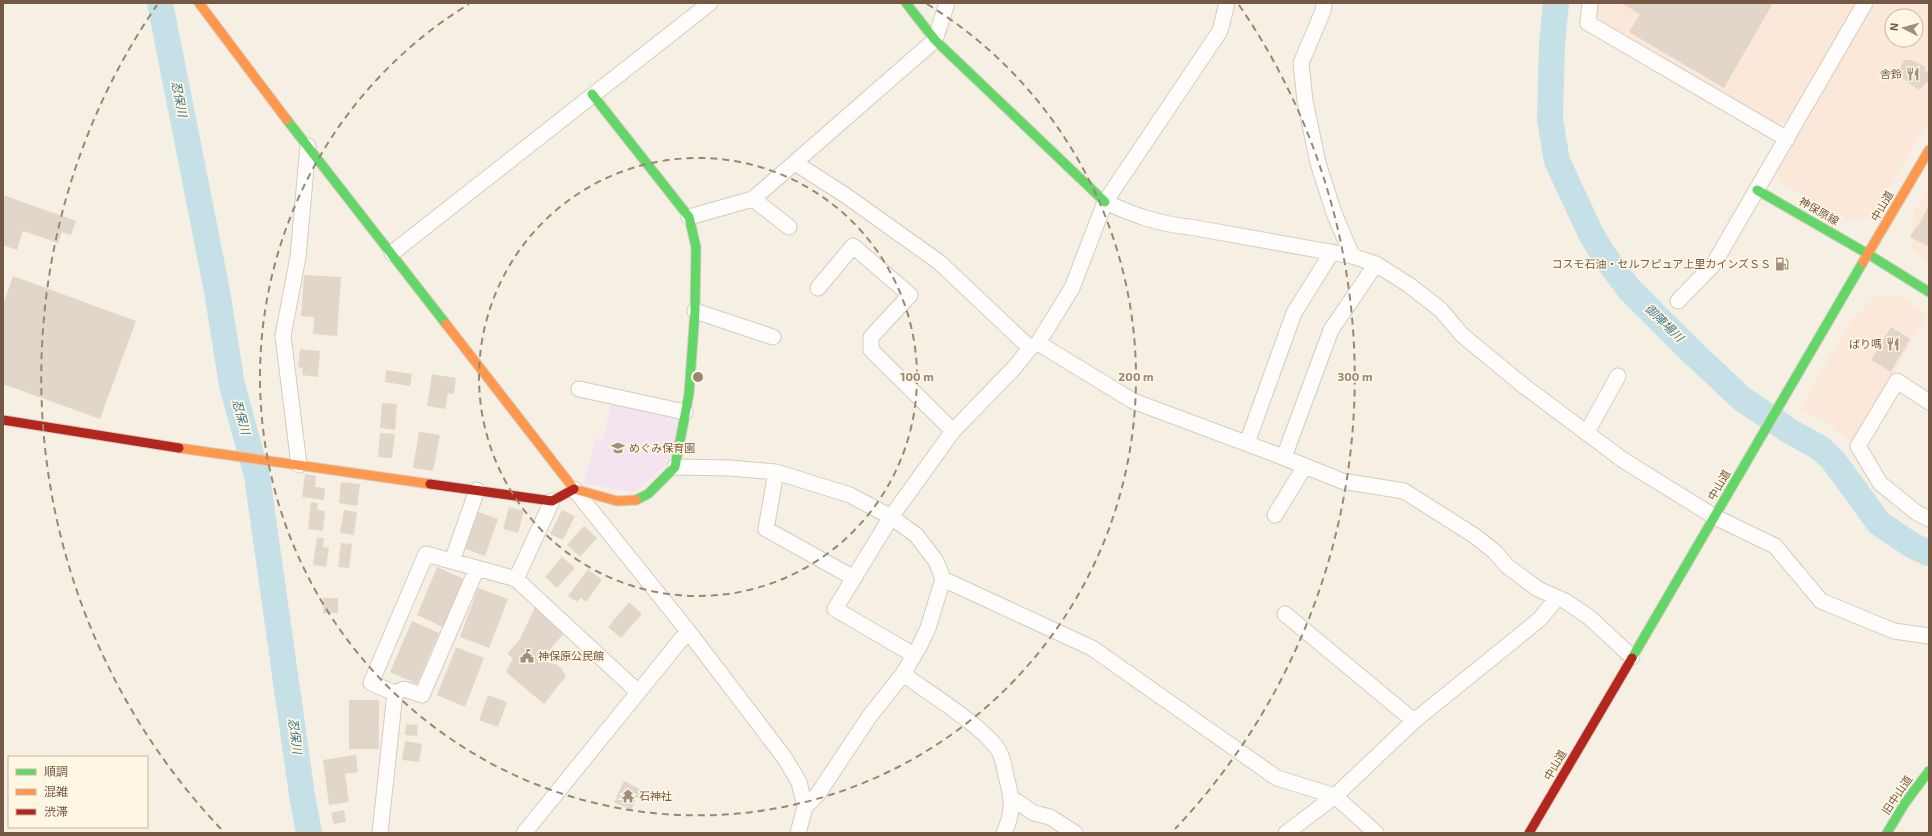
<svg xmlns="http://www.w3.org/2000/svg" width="1932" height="836" font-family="'Exo 2','Noto Sans JP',sans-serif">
<rect width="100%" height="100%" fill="#f6f0e4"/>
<path fill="#fbe8d8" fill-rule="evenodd" d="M1597,3h259l-69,118 -11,2 -175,-101 -5,-10z
M1874,3h55v118l-52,88 -10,9 -18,3 -70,-40 -3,-11zM1892,16h24v24h-24z
M1929,187v80l-18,-21 -1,-9 6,-28z
M1900,296l28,18 -76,131 -26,-23 -26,-13 51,-88 23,-24z"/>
<path fill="#f3e4f0" d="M611,403l70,12 -8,43 -37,33 -6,1 -47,-9 13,-45 7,1z"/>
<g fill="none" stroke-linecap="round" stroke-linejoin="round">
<path stroke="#c5e1e7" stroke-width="26" d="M160,3l57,288 15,94 25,91 45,319 7,38
M1556,3l-4,41 -2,75 7,42 34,73 14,23 24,32 60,60 52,49 47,32 32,18 13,12 46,63 34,23 16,7"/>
</g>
<path fill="#e1d6c9" d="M1621,3h152l-49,85 -95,-56 11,-18z
M1904,60h7l9,4 6,3 -2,3 5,3v7l-10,10 -22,-15z
M3,195l73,26 -5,14 -9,-3 -4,11 -35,-12 -6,19 -14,-5z
M1929,205v42l-19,-10 8,-13 1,1z
M304,275l37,2 -4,59 -24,-2 1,-17 -13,-1z
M13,276l123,45 -36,98 -97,-35v-79z
M1891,327l19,12 -19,33 -20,-12z
M300,349l20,2 -2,26 -16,-2 1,-7 -5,-1z
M386,370l26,4 -2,12 -25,-4z
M432,374l24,4 -2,16 -6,-1 -3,16 -18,-3z
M382,403l15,1 -2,26 -15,-2z
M419,432l21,3 -7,36 -20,-3z
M380,433l15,1 -3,24 -14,-1z
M305,474l11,2 -1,11 10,1 -1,12 -22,-3z
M341,482l19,2 -3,22 -18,-3z
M311,502l7,1 -1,7 8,1 -2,20 -15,-2z
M509,507l15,4 -6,22 -15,-4z
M344,510l13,2 -3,23 -14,-2z
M562,510l13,6 -12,24 -13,-6z
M476,511l22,8 -13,37 -22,-8z
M584,526l13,12 -17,19 -13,-12z
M317,538h7l-1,9 6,1 -3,19 -13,-2z
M341,543l11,1 -3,24 -11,-1z
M562,557l13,11 -18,20 -12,-11z
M437,567l29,13 -21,48 -28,-13z
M588,569l14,11 -16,22 -5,-4 -4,4 -9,-6z
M478,588l30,11 -19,49 -29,-11z
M323,598h15v15h-15z
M629,602l13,12 -21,24 -13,-11z
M535,607l30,25 -21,25 5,6 7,1 5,4 5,8 -22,28 -38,-32 7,-14 -6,-4 13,-15z
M412,621l27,12 -22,51 -27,-12z
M456,647l28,11 -19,49 -28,-12z
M488,695l19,7 -9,25 -19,-7z
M349,700h30v49h-30z
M406,724l12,1 -1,11 -12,-1z
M405,741l17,3 -3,18 -17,-2z
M356,755l2,17 -13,2 4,28 -20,3 -6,-45z
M624,781l17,9 -10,20 -17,-8z
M344,810l2,12 -12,2 -3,-11z"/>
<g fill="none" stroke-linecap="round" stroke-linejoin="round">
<g stroke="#d5cbbf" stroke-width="17">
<path id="street" d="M1324,3l-1,8 -22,52 4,38 13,62 16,50 18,43
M1590,3l-2,20 199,116
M795,163l50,32 94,67 91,86
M753,199l36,28
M1105,202c29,13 53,22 85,25l162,29 24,8 33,21 32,25 21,25 62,51 99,74 92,57 60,29 46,55 73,30 35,5
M689,217l64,-18 182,-159 12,-37
M392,253l318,-250
M818,288l35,-42 57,49 -39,42v13l82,81
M1678,301l35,-36 152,-262
M695,311l78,26
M1038,343l95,58 142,53 67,27 62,10 71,45 20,16 12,14 31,23 27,12 24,16 43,40
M579,389l106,23
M1929,402l-32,-21 -39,65 22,37 37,30 12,6
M1587,432l31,-56
M1247,443l47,-130 38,-61
M1284,457l47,-127 45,-66
M299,465l-16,-129 15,-79 10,-111
M675,467l55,1 46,4 74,23 41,22 25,18 20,26 7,18 -15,49 -9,19 -16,27 -34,43 -51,77 -13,13
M776,472l-10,57 88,49
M574,489l114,142 96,126 15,25 6,25 -7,26
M1275,515l30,-49
M452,561l25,-71
M516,579l122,113
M943,579l149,69 185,130 58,18 41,37
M1285,614l129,107
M914,655l-79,-46 56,-92 62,-86 61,-63 16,-20 8,-5 34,-55 33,-86 115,-171 7,-28
M903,674c24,18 85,55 97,79 4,8 5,19 7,27 6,21 6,33 -3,53
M395,693l9,-4 18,6 55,-127
M1013,799l21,14 16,4 25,16
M380,833l15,-140 -24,-10 55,-129 90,25 36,-78
M524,833l164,-202
M1286,833l49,-37 79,-75 126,-102 17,-21"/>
</g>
<g stroke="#d7cdc1" stroke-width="11">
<path id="fast" d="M906,3l29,37 170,162
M592,94l97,123 7,30 -1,64 -6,83 -14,73 -27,27 -12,6
M287,120l159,204
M1757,190l111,64
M1868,254l61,38
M1632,658l231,-396
M1887,833l18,-30 24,-32"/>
</g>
<g stroke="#d7cdc1" stroke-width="11">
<path id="slow" d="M199,3l88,117
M1863,262l66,-112
M446,324l128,165 43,12 19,-1
M179,448l251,36"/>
</g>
<g stroke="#d7cdc1" stroke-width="11">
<path id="jam" d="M3,420l176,28
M430,484l122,17 22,-12
M1529,833l103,-175"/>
</g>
<use href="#street" stroke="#fefdfb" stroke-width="15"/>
<use href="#fast" stroke="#63d668" stroke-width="9"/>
<use href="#slow" stroke="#ff974d" stroke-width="9"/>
<use href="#jam" stroke="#b3261e" stroke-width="9"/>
</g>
<g fill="none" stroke="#9b8674" stroke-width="2" stroke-dasharray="7 5">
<circle cx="698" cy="377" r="219"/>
<path d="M927 4A438 438 0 1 1 469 4"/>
<path d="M221 829A657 657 0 0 1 157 5M1239 5A657 657 0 0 1 1175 829"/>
</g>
<defs>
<g id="restaurant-bare" transform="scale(1.08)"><path d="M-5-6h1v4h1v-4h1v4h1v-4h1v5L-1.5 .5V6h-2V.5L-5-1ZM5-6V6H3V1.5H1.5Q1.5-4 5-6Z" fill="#a28e7c" stroke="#fff7e4" stroke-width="2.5" paint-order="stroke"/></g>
<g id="fuel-bare" transform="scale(1.08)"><path d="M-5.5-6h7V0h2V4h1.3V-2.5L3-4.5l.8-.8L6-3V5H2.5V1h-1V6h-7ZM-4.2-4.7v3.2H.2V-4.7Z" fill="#a28e7c" stroke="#fff7e4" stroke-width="2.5" paint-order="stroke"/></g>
<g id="school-bare" transform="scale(1.08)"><path d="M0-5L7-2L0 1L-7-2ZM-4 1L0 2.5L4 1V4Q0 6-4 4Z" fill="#a28e7c" stroke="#fff7e4" stroke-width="2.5" paint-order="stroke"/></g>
<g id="civic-bare" transform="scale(1.08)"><path d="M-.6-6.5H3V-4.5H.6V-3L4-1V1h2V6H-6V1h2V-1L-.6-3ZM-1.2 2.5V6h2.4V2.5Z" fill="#a28e7c" stroke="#fff7e4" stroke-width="2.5" paint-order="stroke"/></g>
<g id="temple-bare" transform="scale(1.08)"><path d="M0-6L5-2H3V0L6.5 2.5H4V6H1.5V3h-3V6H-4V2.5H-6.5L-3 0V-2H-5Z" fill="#a28e7c" stroke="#fff7e4" stroke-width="2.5" paint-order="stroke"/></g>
</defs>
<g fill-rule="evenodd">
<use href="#restaurant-bare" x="1913" y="74"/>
<use href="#fuel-bare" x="1782" y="264"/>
<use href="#restaurant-bare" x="1893" y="344"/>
<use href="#school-bare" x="618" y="448"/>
<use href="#civic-bare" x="527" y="656"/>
<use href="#temple-bare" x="628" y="796"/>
</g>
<g text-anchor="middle" stroke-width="3.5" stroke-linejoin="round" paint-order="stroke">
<g font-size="11" fill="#755944" stroke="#fff7e4" text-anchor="end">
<text x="1902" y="78">舎鈴</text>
<text x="1771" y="268">コスモ石油・セルフピュア上里カインズＳＳ</text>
<text x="1882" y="348">ばり嗎</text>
<text x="629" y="452" text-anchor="start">めぐみ保育園</text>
<text x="538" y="660" text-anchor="start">神保原公民館</text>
<text x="639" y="800" text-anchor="start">石神社</text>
</g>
<g font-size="11" fill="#755944" stroke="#fff7e4">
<text transform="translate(1882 206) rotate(-60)" y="4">中山道</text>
<text transform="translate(1819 211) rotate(30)" y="4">神保原線</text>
<text transform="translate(1719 485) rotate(-60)" y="4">中山道</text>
<text transform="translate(1555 765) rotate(-60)" y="4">中山道</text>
<text transform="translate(1897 795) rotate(-56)" y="4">旧中山道</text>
</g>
<g font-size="12" font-style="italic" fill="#3c778b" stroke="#fff7e4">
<text transform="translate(179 99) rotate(79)" y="4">忍保川</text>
<text transform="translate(1664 323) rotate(44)" y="4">御陣場川</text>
<text transform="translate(241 417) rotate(74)" y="4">忍保川</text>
<text transform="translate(295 736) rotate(82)" y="4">忍保川</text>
</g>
</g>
<circle cx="698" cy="377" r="6" fill="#9b8674" stroke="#fff7e4" stroke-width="2"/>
<g font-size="12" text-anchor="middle" font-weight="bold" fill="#9b8674" stroke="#fff7e4" stroke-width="3.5" stroke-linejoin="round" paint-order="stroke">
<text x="917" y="381">100 m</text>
<text x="1136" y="381">200 m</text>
<text x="1355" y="381">300 m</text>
</g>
<rect width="1932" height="836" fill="none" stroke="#755944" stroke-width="8"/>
<rect x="8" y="756" width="140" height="72" fill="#fff7e4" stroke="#c8b8a4"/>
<rect x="16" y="769" width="20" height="6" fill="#63d668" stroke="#c8b8a4"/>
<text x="44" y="776" font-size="12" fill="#755944">順調</text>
<rect x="16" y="789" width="20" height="6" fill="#ff974d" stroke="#c8b8a4"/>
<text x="44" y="796" font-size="12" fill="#755944">混雑</text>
<rect x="16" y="809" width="20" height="6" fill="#b3261e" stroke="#c8b8a4"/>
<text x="44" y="816" font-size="12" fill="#755944">渋滞</text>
<g transform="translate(1904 28) rotate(276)"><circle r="19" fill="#fff7e4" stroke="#c8b8a4"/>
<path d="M0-3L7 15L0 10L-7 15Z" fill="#a28e7c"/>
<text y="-6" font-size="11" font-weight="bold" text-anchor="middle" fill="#755944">N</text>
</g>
</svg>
